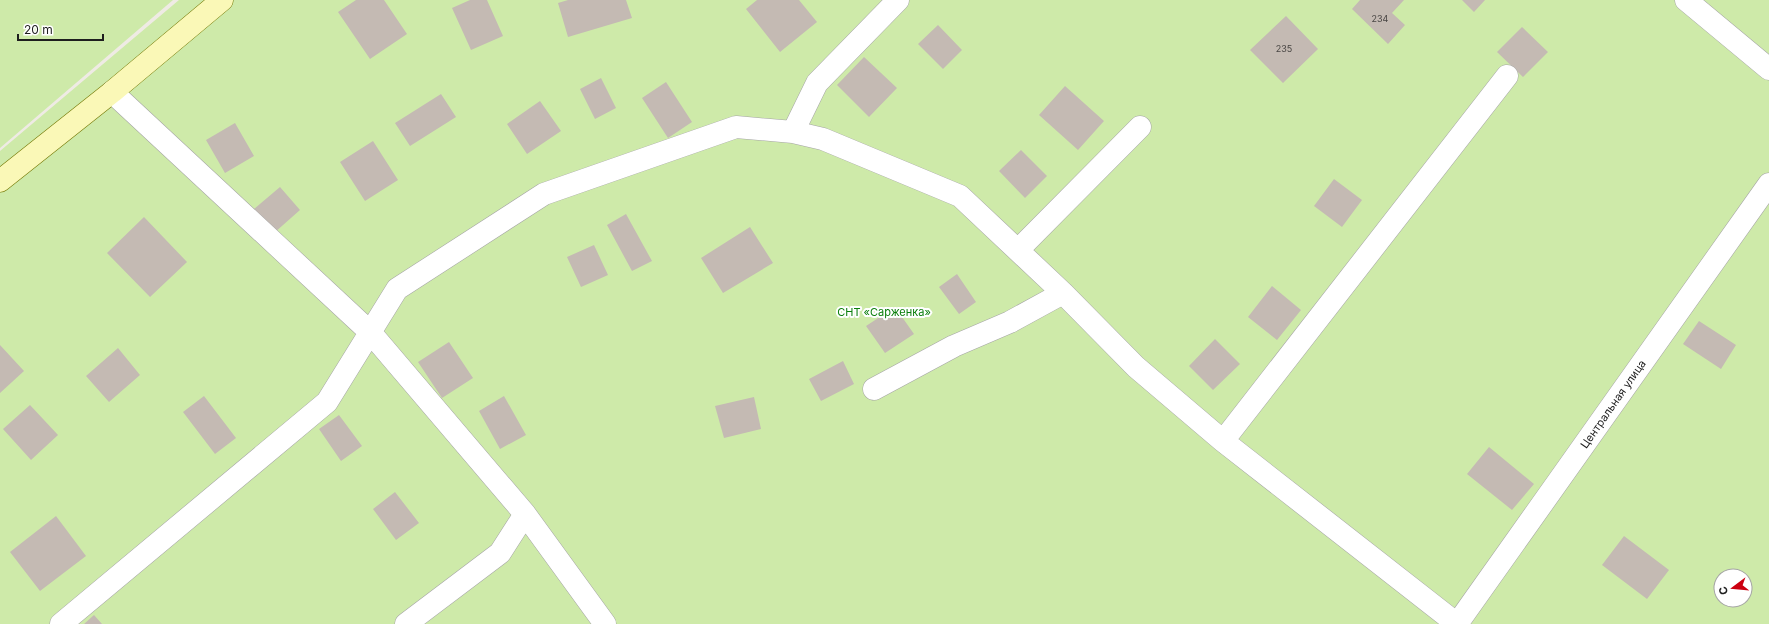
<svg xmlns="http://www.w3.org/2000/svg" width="1769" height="624" font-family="Inter,sans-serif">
<rect width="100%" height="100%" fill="#efebe4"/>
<path fill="#ceeaa9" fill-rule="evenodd" d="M0,0h173l-173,148z
M179,0h1590v624h-1769v-473zM1721,576h24v24h-24z"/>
<path fill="#c4bab3" d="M356,0h28l23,34 -37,25 -32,-47z
M470,0h17l16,36 -32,14 -19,-42z
M568,0h58l6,18 -64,19 -10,-34z
M757,0h42l18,22 -37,30 -34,-43z
M1360,0h44l-12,13 13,12 -17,19 -36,-35z
M1462,0h23l-11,12z
M1286,16l32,33 -35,34 -33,-33z
M938,25l24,25 -19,19 -25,-25z
M1522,27l26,25 -25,25 -26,-25z
M864,57l33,31 -28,29 -32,-32z
M601,78l15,30 -21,11 -15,-30z
M666,82l26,40 -24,16 -26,-40z
M1065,86l39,35 -26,29 -39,-35z
M441,94l15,23 -46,29 -15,-23z
M540,101l21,30 -34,23 -20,-30z
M235,123l19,33 -29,17 -19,-33z
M373,141l25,39 -33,21 -25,-39z
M1021,150l26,26 -22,22 -26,-27z
M1334,179l28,21 -20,27 -28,-21z
M280,187l20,23 -26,23 -20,-24z
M626,214l26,47 -20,10 -25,-46z
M144,217l43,45 -37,35 -43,-44z
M750,227l23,36 -50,30 -22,-35z
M594,245l14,30 -27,12 -14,-30z
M957,274l19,28 -17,12 -20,-27z
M1272,286l29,24 -24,30 -29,-23z
M895,307l19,27 -29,19 -19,-27z
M1699,321l37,24 -15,24 -38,-25z
M1215,339l25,25 -27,26 -24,-24z
M449,342l24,36 -31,20 -24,-36z
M0,345l24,26 -24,22z
M118,348l22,27 -31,27 -23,-26z
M843,361l11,23 -33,17 -12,-22z
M204,396l32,42 -21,16 -32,-42z
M504,396l22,39 -26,14 -21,-38z
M754,397l7,32 -37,9 -9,-32z
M30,405l28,30 -27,25 -28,-31z
M339,415l23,31 -21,15 -22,-32z
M1489,447l45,37 -22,26 -45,-36z
M395,492l24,31 -23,17 -23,-31z
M56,516l30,40 -46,35 -30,-39z
M1624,536l45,34 -22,29 -45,-34z
M94,615l8,9h-18z"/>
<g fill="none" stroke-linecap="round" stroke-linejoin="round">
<g stroke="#a5a5a5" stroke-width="23">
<path id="minor" d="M1686,0l83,69
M112,92l258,240 155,182 80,110
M793,132l24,-49 81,-83
M1018,250l122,-123
M874,389l80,-43 56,-24 53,-29
M1223,441l284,-365
M61,624l266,-222 70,-113 147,-95 192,-67 57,5 30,7 137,57 103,97 73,74 87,74 234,183
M406,624l94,-71 25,-39
M1457,624l312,-440"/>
</g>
<g stroke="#737703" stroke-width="23">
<path id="secondary" d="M0,181l112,-89 110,-92"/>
</g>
<use href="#minor" stroke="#fff" stroke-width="22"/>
<use href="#secondary" stroke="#faf8b7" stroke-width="22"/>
</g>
<g text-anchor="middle" stroke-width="4" stroke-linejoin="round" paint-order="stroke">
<g font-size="9" fill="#484543">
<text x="1380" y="22">234</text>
<text x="1284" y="52">235</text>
</g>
<g font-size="11" fill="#0a7e0b" stroke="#fff">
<text x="884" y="316">СНТ «Сарженка»</text>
</g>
<g font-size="11" fill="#1e1e1e" stroke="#fff">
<text transform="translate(1613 404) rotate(-55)" y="4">Центральная улица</text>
</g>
</g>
<g transform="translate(1733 588) rotate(254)"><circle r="19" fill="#ffffff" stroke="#a5a5a5"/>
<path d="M0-3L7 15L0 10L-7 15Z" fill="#cc0010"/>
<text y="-6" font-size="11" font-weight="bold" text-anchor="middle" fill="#1e1e1e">С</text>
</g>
<path d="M18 34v6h85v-6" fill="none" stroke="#1e1e1e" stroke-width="2"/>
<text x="24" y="34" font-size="12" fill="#1e1e1e" stroke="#ffffff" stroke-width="3" paint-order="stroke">20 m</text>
</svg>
